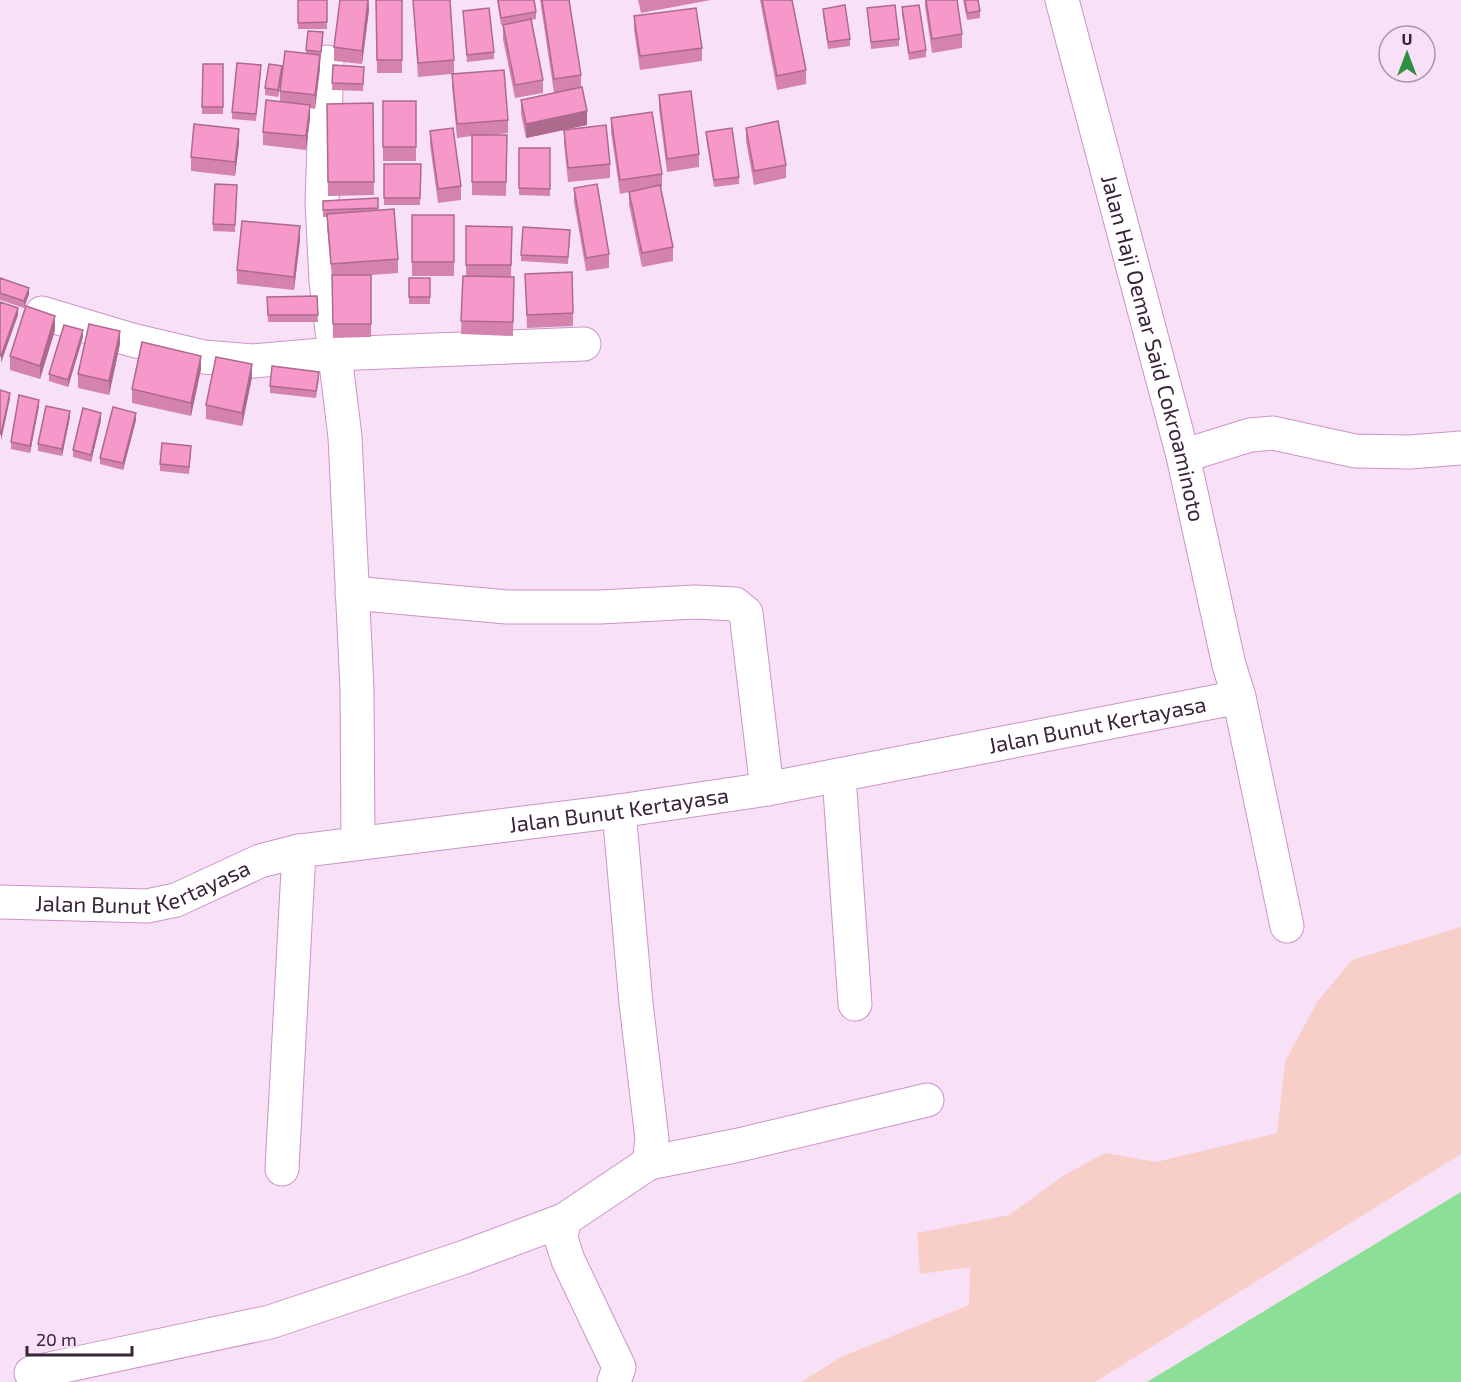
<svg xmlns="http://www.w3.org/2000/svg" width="1461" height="1382" font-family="'Exo 2',sans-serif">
<rect width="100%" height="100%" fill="#f8e1f7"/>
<path fill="#f8cec9" d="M1461,927v227l-366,228h-294l42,-26 126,-51 1,-38 -50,7 -3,-41 92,-18 52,-38 44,-24 51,9 121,-29 8,-71 32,-60 35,-42z"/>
<path fill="#8cdf97" d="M1461,1192v190h-314z"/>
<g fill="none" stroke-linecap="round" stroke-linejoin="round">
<g stroke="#cb93c9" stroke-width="35">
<g id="street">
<path id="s1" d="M1062,0l121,456 46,209 10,32 48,229"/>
<path d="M327,62l-5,140 4,79 19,156 12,252 1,153"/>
<path d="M42,313l90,27 72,17 49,4 81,-7 250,-10"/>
<path d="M1183,456l67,-21 23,-2 82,18 55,1 51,-4"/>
<path d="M352,593l155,14h93l95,-5 40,2 11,9 21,176"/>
<path d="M839,776l16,228"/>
<path id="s2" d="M0,902l147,4 29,-6 84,-39 39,-10 320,-40 148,-22 472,-92"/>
<path d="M649,1163l90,-18 188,-45"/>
<path d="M282,1169l17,-318"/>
<path d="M31,1373l239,-51 195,-65 99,-37"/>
<path d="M614,1382l5,-15 -51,-107 -7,-22 3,-18 85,-57 3,-24 -16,-136 -17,-192"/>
</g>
</g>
<use href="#street" stroke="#fff" stroke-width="33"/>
</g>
<path fill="#d483ae" d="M298,0h29v29h-29z
M369,0v10l-7,54 -28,-3v-14z
M376,0h26v73h-25z
M413,0l41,60v14l54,46v13l-16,2h15l-1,61 -34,-1v-59l-15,2 -5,-51v-13l-34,3z
M497,0h37l2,12v7l-5,1 12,60v13l-28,5 -12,-59v-14l17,-3 -19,3z
M540,0h29l12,75v12l6,38 -22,4 45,35v14l-42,4 -4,-39v-13l-38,8 -5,-24v-14l33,-7z
M638,0h73l-70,13z
M760,0h32l14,70v14l-29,6z
M925,0h32l5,34v14l-30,5 -7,-47z
M963,0h15l2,11v7l-13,2z
M902,7l24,43v7l-17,3 -7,-46z
M867,8l32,31v7l-28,3z
M823,9l27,30v7l-22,3 -5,-34z
M463,11l31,41v7l-27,3z
M634,16l68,32v13l-62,9 -6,-40z
M308,31l15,8 -8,70 -5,-1v10l-4,32 -43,-5v-13l17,-31v-10l26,-38z
M203,64h20v50h-21z
M333,65l31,9 -1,17 -31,-1z
M261,72l-5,49 -24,-2v-7z
M282,73l-4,24 -13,-2v-7z
M659,95l40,59v13l-32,5 -8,-63z
M383,101h33v60h-33z
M373,103l1,92 -46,1 -1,-92z
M611,118l51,56v13h-2l13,60v14l-31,6 -13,-62v-13l-9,2 -9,-62z
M746,128l40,37v13l-32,7 -8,-44z
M430,131l31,55v14l-23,3 -8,-58z
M706,132l33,45v7l-25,3 -8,-49z
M239,143l-4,33 -44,-5v-14z
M519,148h31v48l-31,-1z
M384,164h37l-1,41h-36z
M237,185l-2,47 -22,-1v-7z
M574,188l35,66v14l-23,3 -12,-69z
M378,198v12l20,49v14l-27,2v62l-38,1 -1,-60 -5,-51v-10h-4v-16z
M412,215h42v61h-42z
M466,226l46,1 -1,50h3l-1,59 -52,-2 2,-58h3z
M570,236l-2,28 -47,-3v-6z
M300,240l-6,50 -57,-6v-14z
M525,274l48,39v13l-46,2z
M0,278l29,16 -5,14 -24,-8z
M409,278h21v26h-21z
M317,296l1,26h-50l-1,-25z
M55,330l-15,49 -30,-9v-14z
M83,337l-15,50 -19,-6v-7z
M120,344l-11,51 -31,-7v-14z
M201,369l-10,47 -59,-13v-14z
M252,377l-10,49 -36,-7v-14z
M319,379l-3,19 -46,-5v-7z
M39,406l-9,47 -19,-4v-7z
M70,417l-8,39 -24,-5v-7z
M101,420l-10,42 -18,-5v-7z
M136,420l-13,50 -23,-6v-6z
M191,453l-2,21 -29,-3v-7z"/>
<path fill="#ad6a8d" d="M368,0l1,10 -7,54v-13z
M320,55v14l-5,40v-14z
M282,66v7l-4,24v-7z
M310,105v13l-4,32v-14z
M587,111v14l-61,13v-14z
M239,129v14l-4,33v-14z
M300,226v14l-6,50v-13z
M29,288v6l-5,14v-7z
M18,308v7l-17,48v-7z
M55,316v14l-15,49v-13z
M83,330v7l-15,50v-7z
M120,331v13l-11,51v-14z
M201,356v13l-10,47v-13z
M252,364v13l-10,49v-13z
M10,393v6l-9,42v-7z
M39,400v6l-9,47v-7z
M70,411v6l-8,39v-7z
M101,413v7l-10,42v-7z
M136,413v7l-13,50v-7z"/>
<path fill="#f798ca" stroke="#ad6a8d" stroke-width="1.5" d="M298,0h29v22l-29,1z
M340,0h28l-6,51 -28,-4z
M376,0h26v60h-25z
M413,0h37l4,60 -36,3z
M498,0h36l2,12 -35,6z
M542,0h27l12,75 -27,4z
M762,0h30l14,70 -29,6z
M926,0h31l5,34 -30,5z
M965,0h13l2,11 -13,2z
M845,5l5,34 -22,3 -5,-33z
M895,5l4,34 -28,3 -4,-34z
M919,5l7,45 -17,3 -7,-46z
M489,8l5,44 -27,3 -4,-44z
M696,8l6,40 -62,8 -6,-40z
M531,19l12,61 -28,5 -12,-60z
M308,31l15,1 -2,20 -15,-2z
M285,51l35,4 -5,40 -35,-4z
M237,63l24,2 -5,49 -24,-2z
M203,64h20v43h-21z
M269,64l13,2 -4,24 -13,-2z
M333,65l31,2 -1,17 -31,-1z
M504,70l4,50 -51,4 -5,-50z
M582,87l5,24 -61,13 -5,-24z
M691,91l8,63 -32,5 -8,-64z
M266,100l44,5 -4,31 -43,-4z
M383,101h33v46h-33z
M373,103l1,79h-46l-1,-78z
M652,112l10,62 -42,6 -9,-62z
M778,121l8,44 -32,6 -8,-43z
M194,124l45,5 -4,33 -44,-5z
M606,125l4,39 -42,4 -4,-38z
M453,128l8,58 -23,3 -8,-58z
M732,128l7,49 -25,3 -8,-48z
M472,135h35l-1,47h-34z
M519,148h31v41l-31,-1z
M384,164h37l-1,34h-36z
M215,184l22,1 -2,40 -22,-1z
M597,184l12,70 -23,4 -12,-70z
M660,185l13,62 -31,6 -13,-61z
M378,198v10l-55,2v-9z
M394,209l4,50 -67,5 -4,-50z
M412,215h42v47h-42z
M242,221l58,5 -6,51 -57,-7z
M466,226l46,1 -1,38h-45z
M523,227l47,3 -2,27 -47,-2z
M572,272l1,41 -46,2 -2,-41z
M332,275h39v49h-38z
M463,276l51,1 -1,45 -52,-1z
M0,278l29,10 -5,13 -24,-8z
M409,278h21v19h-21z
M317,296l1,19h-50l-1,-18z
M0,302l18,6 -17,48h-1z
M26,306l29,10 -15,50 -30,-10z
M89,324l31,7 -11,50 -31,-7z
M64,325l19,5 -15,50 -19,-6z
M142,342l59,14 -10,47 -59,-14z
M216,357l36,7 -10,49 -36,-8z
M272,366l47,6 -3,19 -46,-5z
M0,390l10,3 -9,41h-1z
M19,395l20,5 -9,46 -19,-4z
M46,406l24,5 -8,38 -24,-5z
M113,407l23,6 -13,50 -23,-5z
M83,408l18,5 -10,42 -18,-5z
M162,443l29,3 -2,21 -29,-3z"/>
<g text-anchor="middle" stroke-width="5" stroke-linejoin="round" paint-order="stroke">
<g font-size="22" fill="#3a2439" stroke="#f8e1f7">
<text dy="8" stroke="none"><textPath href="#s1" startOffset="360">Jalan Haji Oemar Said Cokroaminoto</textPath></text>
<text dy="8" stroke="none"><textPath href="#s2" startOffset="1118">Jalan Bunut Kertayasa</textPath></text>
<text dy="8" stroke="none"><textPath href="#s2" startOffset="632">Jalan Bunut Kertayasa</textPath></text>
<text dy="8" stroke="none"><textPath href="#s2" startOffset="146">Jalan Bunut Kertayasa</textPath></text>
</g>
</g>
<g transform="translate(1407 54)"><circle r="28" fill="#f8e1f7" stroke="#ac95ab" stroke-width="1.5"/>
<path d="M0-4.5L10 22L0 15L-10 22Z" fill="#2e8f43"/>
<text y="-9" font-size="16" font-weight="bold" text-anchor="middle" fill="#3a2439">U</text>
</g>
<path d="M27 1346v9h105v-9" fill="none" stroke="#3a2439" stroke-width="3"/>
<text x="36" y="1346" font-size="18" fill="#3a2439" stroke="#f8e1f7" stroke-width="4.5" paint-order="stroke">20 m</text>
</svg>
